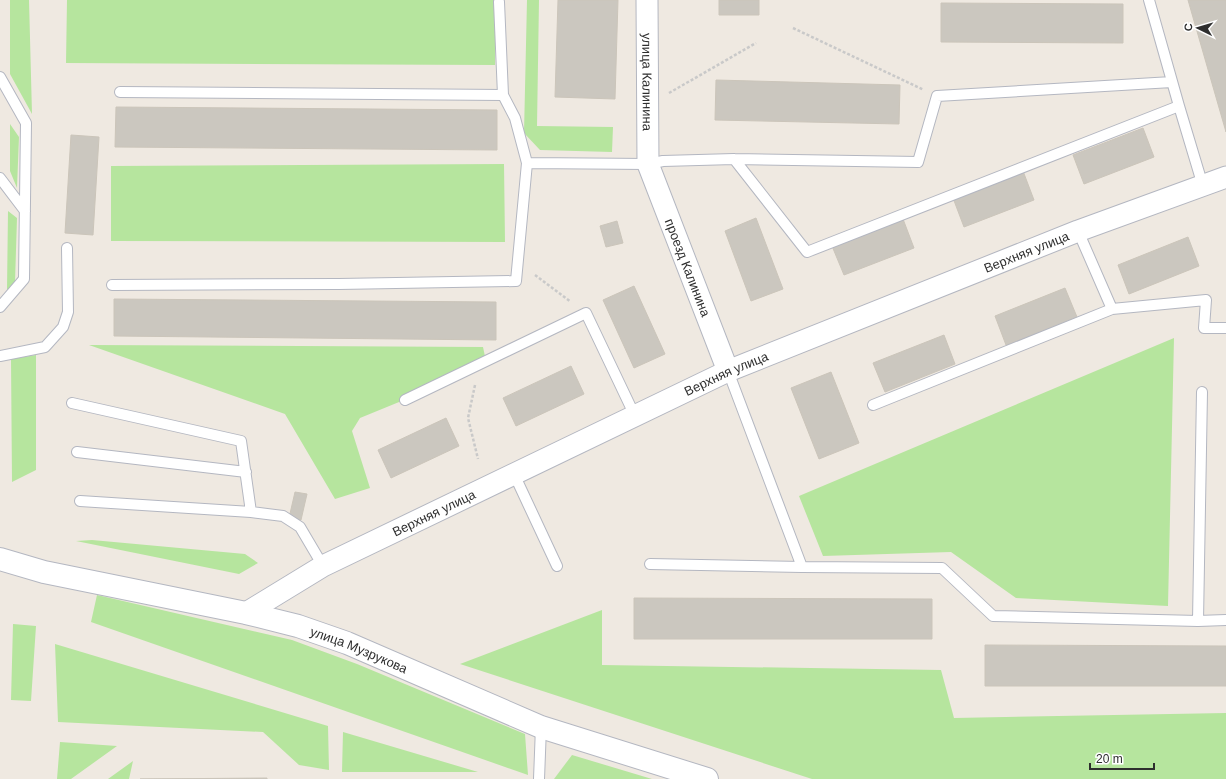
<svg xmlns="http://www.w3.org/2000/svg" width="1226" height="779" font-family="Arial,sans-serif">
<rect width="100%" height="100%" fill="#efe9e1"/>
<path fill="#b6e59e" d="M10,0h19l3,114 -22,-40z
M67,0h428v65l-429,-2z
M527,0h12l-2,126 76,1 -1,25 -72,-2 -16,-17z
M10,124l9,13 -2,51 -7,-17z
M504,164l1,78 -394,-1v-75z
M8,211l9,7 -2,64 -8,8z
M1174,338l-6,268 -152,-8 -65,-46 -128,4 -24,-60z
M89,345l394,2 4,19 -127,52 -8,13 18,57 -35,11 -50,-85z
M36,355v115l-24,12 -1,-123z
M92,540l153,14 13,9 -19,11 -163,-33z
M97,595l195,45 65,24 168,70 3,41 -437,-153z
M602,610v55l339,5 13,48 272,-5v66h-414l-352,-115z
M13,624l23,2 -5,75 -20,-1z
M55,644l273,82 1,44 -30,-5 -36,-33 -205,-10z
M343,732l135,40h-136z
M60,742l57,4 -46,33h-14z
M572,755l80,24h-98z
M133,761l-4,18h-21z"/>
<path fill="#cbc7bf" stroke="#cbc5ba" d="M558,0h60l-3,99 -60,-2z
M719,0h40v15h-40z
M1188,0h38v132z
M941,3l182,1v39l-182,-1z
M716,80l184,5 -1,39 -184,-4z
M116,107l381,3v40l-382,-3z
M1143,128l11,29 -70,27 -11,-29z
M71,135l28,2 -6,98 -28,-2z
M1023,171l11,29 -70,27 -11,-29z
M756,218l27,71 -32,12 -26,-70z
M903,219l11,29 -70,27 -12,-29z
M617,221l6,22 -17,4 -6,-21z
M1188,237l11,29 -70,28 -11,-29z
M634,286l31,68 -31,14 -31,-68z
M1065,288l12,29 -71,28 -11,-29z
M114,299l382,3v38l-382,-4z
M944,335l11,29 -70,28 -12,-29z
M571,366l13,28 -68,32 -13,-28z
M831,372l28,71 -40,16 -28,-71z
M446,418l13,28 -68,32 -13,-28z
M295,492l12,2 -6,26 -12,-2z
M634,598l298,1v40h-298z
M985,645l241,1v40h-241z
M267,778v1h-127z"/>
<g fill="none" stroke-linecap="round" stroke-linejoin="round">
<g stroke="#b4b7c1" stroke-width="12">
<path id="service" d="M1149,0l30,106 24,80
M0,77l26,46 -2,156 -24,28
M120,92l383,3 -4,-93
M734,159l73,93 372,-146
M527,163l121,1 15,-3 71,-2 184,3 19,-66 235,-14
M0,178l25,33
M1078,231l34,78
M112,285l227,-1 177,-3 11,-118 -12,-45 -12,-23
M0,356l45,-9 18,-20 5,-15 -1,-64
M728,371l74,196 140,1 51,48 205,5 28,-1
M405,400l181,-87 49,103
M72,403l169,38 10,71
M873,405l239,-96 94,-9 -2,28h22
M77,452l169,20
M514,474l43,92
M80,501l171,11 32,4 17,11 23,39
M650,564l152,3
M1198,621l4,-229
M539,779l2,-52"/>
</g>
<g stroke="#b4b7c1" stroke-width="23">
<g id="minor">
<path id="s1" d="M647,0l1,164 80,207"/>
<path id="s2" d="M246,613l77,-47 405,-195 350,-140 148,-54"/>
</g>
</g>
<g stroke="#b4b7c1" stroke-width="24">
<g id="tertiary">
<path id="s3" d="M0,559l44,13 202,41 52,13 49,17 194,84 166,52"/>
</g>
</g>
<path stroke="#c9c9c9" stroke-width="2.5" stroke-dasharray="3 2" stroke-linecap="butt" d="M793,28l131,62
M669,93l87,-50
M535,275l36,27
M475,385l-7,33 10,41"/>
<use href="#service" stroke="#fff" stroke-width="10"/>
<use href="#minor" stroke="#fff" stroke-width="21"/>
<use href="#tertiary" stroke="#fff" stroke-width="22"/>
</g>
<g text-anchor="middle" stroke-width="3" stroke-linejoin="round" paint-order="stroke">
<g font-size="13" fill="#2e2e2e" stroke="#fff">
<text dy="5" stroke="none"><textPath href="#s1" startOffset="82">улица Калинина</textPath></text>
<text dy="5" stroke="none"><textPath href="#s2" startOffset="861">Верхняя улица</textPath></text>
<text dy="5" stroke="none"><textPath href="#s1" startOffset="275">проезд Калинина</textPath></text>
<text dy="5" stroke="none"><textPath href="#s2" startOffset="537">Верхняя улица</textPath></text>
<text dy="5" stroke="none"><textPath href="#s2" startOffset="213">Верхняя улица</textPath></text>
<text dy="5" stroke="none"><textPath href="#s3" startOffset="371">улица Музрукова</textPath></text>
</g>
</g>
<g transform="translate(1198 28) rotate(275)" stroke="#ffffff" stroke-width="3" paint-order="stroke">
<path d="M0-3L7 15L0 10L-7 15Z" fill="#2e2e2e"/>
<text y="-6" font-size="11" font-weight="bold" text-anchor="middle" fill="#2e2e2e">С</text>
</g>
<path d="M1090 763v6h64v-6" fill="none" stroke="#2e2e2e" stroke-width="2"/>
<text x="1096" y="763" font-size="12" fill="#2e2e2e" stroke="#ffffff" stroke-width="3" paint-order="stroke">20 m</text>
</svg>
